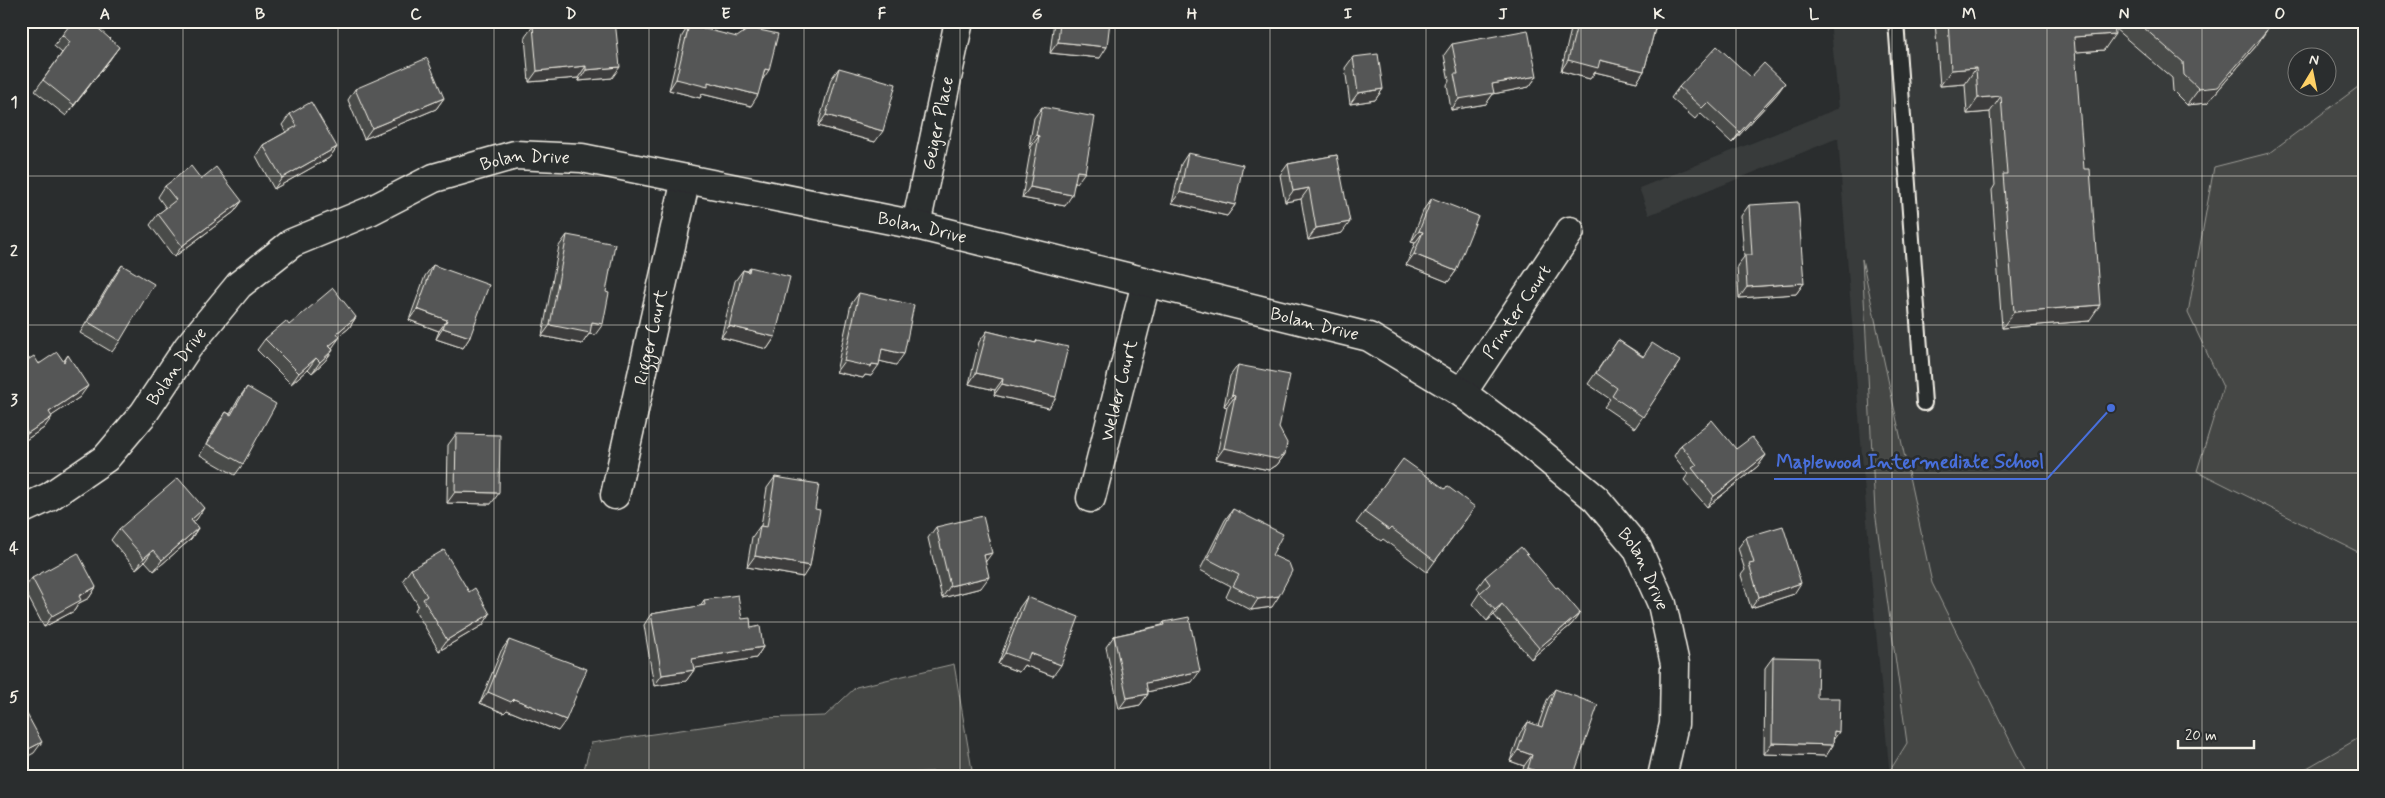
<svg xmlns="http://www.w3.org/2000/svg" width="2385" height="798" font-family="Mynerve,sans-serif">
<rect width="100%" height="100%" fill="#2a2d2e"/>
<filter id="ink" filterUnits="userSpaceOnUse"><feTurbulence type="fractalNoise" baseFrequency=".02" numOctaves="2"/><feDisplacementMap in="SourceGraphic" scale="10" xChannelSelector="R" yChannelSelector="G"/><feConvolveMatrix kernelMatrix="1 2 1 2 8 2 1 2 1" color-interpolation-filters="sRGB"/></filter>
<g filter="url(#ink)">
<path fill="#373a3a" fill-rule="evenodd" d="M1830,21h534v756h-474l-17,-176 -35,-463 -189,77 -10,-27 200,-80zM2298,58h30v30h-30z"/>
<path fill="#444645" stroke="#9c9c96" d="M2364,74v481l-167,-84 26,-84 -35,-74 26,-146 55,-14 89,-66z
M1862,259l70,324 96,194h-142l21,-34 -32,-232z
M954,664l18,106 -92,4v3h-135l-7,-4 -5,4h-151l9,-34 172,-25 62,-2 31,-29z
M2364,735v42h-99l42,-9z"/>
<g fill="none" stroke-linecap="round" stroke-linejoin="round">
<g stroke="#f4f1e8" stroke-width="18">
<path id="lane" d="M1896,21l28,382"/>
</g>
<g stroke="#f4f1e8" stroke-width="31">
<g id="street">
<path id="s1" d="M916,225l43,-204"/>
<path id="s2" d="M1462,393l108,-162"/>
<path id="s3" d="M615,495l71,-316"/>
<path id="s4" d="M1091,498l55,-215"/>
<path id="s5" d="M21,510l28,-13 57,-39 38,-45 44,-66 51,-62 53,-42 78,-32 64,-33 81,-23 67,3 334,67 453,112 93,56 64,48 70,58 41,49 25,56 13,60 -1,60 -12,53"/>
</g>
</g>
<use href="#lane" stroke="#2a2d2e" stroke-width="14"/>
<use href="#street" stroke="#2a2d2e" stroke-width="28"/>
</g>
<path fill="#494b4a" stroke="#f4f1e8" d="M554,21h61l-3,57 -33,3 -1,-3 -49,4 -4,-45 8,-11 18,-2z
M1054,21h56l-10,37 -50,-5z
M1573,21h84l-13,50 -7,11 -42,-10 -5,7 -29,-8z
M1935,21h332l-11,25 -49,57 -20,2 -14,-14 -1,-13 -58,-50 -10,22 -29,2 14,269 -87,7 -10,-138 3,-5 -5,-73 -23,2 -2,-30 -25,2z
M689,25l73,56 -11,25 -49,-12 -2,4 -31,-8 13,-54z
M62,35l49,23 -45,58 -31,-25 27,-38 -8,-7z
M1452,44l85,32 -8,11 -36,7 -7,10 -35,6 -4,-25 2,-4 -5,-26z
M1353,57l30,32 -8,11 -25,4 -5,-36z
M839,68l36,74 -57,-16 13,-47z
M1751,77l26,17 -45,49 -32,-30 -5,6 -24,-21 8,-11z
M355,89l89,9 -8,11 -72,30 -16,-39z
M1042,107l35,76h-2l-10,23 -43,-8 9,-51 -2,-1 5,-28z
M290,114l47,33 -8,11 -55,31 -18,-33 7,-11 23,-13 -4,-7z
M1188,153l47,52 -8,11 -55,-13 9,-39z
M1337,155l5,78 -34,7 -7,-41 -16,3 -5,-27 8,-11z
M201,179l41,22 -8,11 -60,45 -24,-32 8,-11 8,-6 -8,-11 7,-11z
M1432,198l24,73 -8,11 -42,-17 9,-22 -4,-1 13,-33z
M1749,205l55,78 -8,11 -57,4 -2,-32 7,-9 -3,-41z
M567,235l28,100 -6,-1 -7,10 -40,-8 17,-90z
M122,265l-2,76 -8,11 -32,-19 34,-57z
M433,265l37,72 -7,11 -27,-9 3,-8 -30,-11 16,-44z
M750,267l25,70 -8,12 -46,-12 14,-56 8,-11 5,1z
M859,293l37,72 -16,-4 -9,15 -6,-1 -2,3 -27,-6 15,-68z
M356,317l-7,11 -10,8 -7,12 1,2 -8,11 -13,12 -4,-4 -17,15 -34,-34 8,-11 24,-14z
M987,331l48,12 2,-3 12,68 -55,-13 1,-5 -26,-6 10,-42z
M1618,340l25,16 37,5 -45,67 -31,-21 6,-8 -22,-15z
M68,355l12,42 -29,19 -7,12 -23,15v-79l42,-2z
M1238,365l41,63 6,26 -8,11 -8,5 -53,-11 11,-52 -3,-1 6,-30z
M247,387l-4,77 -8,11 -35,-20 18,-32 8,-11 4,2 9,-16z
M456,434l35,70 -44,-1 1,-58z
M1681,445l55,4 30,6 -8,11 -51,41 -23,-27 4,-6 -14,-18z
M775,477l28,100 -56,-10 5,-30 8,-11h1l6,-38z
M1445,489l22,29 -40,54 -44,-33 -2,2 -25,-18 8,-11z
M1233,509l39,46v52l-21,3 -25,-13 5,-11 -31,-16 25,-50z
M197,519l-4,3 5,6 -7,11 -37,32 -9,-10 -9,8 -25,-29 8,-11z
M936,527l49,35 -4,26 -39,10 -14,-60z
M1746,537l48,57 -43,14 -10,-33 4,-5 -7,-22z
M411,569l72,56 -44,26 -24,-41 3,-5 -15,-25z
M1485,577l87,47 -41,35 -37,-44 -7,6 -15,-17 8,-12 -3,-4z
M32,578l64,9 -7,11 -10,5 -5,8 -30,16 -20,-38z
M1027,597l26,79 -29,-11 -5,7 -21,-8 21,-56z
M704,600l38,19 9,9 12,19 -7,11 -63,10 1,2 -8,11 -32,5 -10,-61 7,-11 49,-8z
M1164,622l28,60 -45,10 1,2 -8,11 -21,4 -13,-62 8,-11 48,-11z
M509,640l49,91 -51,-21 -3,3 -24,-10 21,-52z
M1773,657l44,41 16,41v6l-7,11 -62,-2 1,-86z
M1555,689l18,88h-52l3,-11 -14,-5 10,-28 8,-11 10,4 9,-26z"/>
<path fill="#3c3d3c" stroke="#f4f1e8" d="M2267,30l-11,16 -49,57 -20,2 12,-16z
M2115,34l-11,16 -41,3 11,-16z
M1058,42l49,5 -7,11 -50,-5z
M119,47l-8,11 -45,58 8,-11z
M1568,60h32l44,11 -7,11 -42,-10 -5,7 -29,-8z
M586,66l-8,12 -49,4 8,-11z
M620,67l-8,11 -33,3 7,-11z
M1976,68l-11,16 -25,2 11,-16z
M765,69l4,1 -8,12z
M1537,76l-8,11 -36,7 -7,10 -35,6 8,-11 33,-15z
M676,79l32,3 50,13 -7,11 -49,-12 -2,4 -31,-8z
M1785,83l-8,11 -45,49 8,-11z
M1383,89l-8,11 -25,4 8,-11z
M2001,96l-11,16 -23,2 11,-16z
M444,98l-8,11 -72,30 8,-11z
M826,115l57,16 -8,11 -57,-16z
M1036,135l3,1 -8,11 -2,-1z
M337,147l-8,11 -55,31 8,-11z
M1077,171l8,1 -8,11 -8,-1z
M1030,187l42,8 -7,11 -43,-8z
M1309,188l-8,11 -16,3 8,-11z
M1180,192l55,13 -8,11 -55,-13z
M242,201l-8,11 -60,45 8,-11z
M1350,222l-8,11 -34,7 8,-12z
M1419,231l4,1 -8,11 -4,-1z
M1414,254l42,17 -8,11 -42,-17z
M1804,283l-8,11 -57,4 8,-11z
M2100,305l-11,16 -87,7 12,-16z
M417,309l30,11 -8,11 -30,-11z
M356,317l-7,11 -20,16 8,-11z
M592,322l11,2 -8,11 -6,-1 -7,10 -40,-8 8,-11z
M729,326l46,11 -8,12 -46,-12z
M443,328l27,9 -7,11 -27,-9z
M340,337l-8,11 -10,9 7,-11z
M882,349l22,5 -8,11 -21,-5z
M333,350l-8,11 -13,12 8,-11z
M316,358l-8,11 -17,15 8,-11z
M844,361l28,3 7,1 -8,11 -6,-1 -2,3 -27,-6z
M976,373l27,6 -8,11 -26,-6z
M1002,384l54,13 -7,11 -55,-13z
M88,386l-8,11 -39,26 8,-11z
M1232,395l3,1 -8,11 -3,-1z
M52,417l-8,11 -23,15 7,-10z
M1224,448l61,6 -8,11 -8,5 -53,-11z
M1766,455l-8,11 -51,41 7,-11z
M455,492l44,1 -8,11 -44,-1z
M204,508l-7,11 -14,12 8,-11z
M198,528l-7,11 -37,32 8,-11z
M153,550l-8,11 -9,8 8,-11z
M992,553l-8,11v-9z
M755,556l55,10 -7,11 -56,-10z
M989,577l-8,11 -39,10 8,-12z
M1801,583l-7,11 -43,14 8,-11z
M96,587l-7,11 -10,5 -5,8 -30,16 8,-11 27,-20z
M1279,596l-7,11 -21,3 7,-11z
M1502,604l-8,11 -7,6 8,-11z
M1580,613l-8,11 -41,35 8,-11z
M490,614l-7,11 -44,26 8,-11z
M763,647l-7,11 -72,12 8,-11z
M1005,653h25l31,12 -8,11 -29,-11 -5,7 -21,-8z
M694,670l-8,11 -32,5 8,-11z
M1200,671l-8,11 -54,12 8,-11z
M488,692l26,7 52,21 -8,11 -51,-21 -3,3 -24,-10z
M1148,694l-8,11 -21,4 8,-11z
M1834,731l5,1 -8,11z
M42,742l-8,11 -13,7v-7z
M1772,743l61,2 -7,11 -62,-2z
M1518,750l14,5 -8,11 -14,-5z
M1528,768l24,9h-30z"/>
<path fill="#555756" stroke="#f4f1e8" d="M73,21h17l29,26 -45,58 -31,-25 27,-38 -8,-7z
M558,21h57l5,46 -34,3v-4l-49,5 -4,-45 25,-2z
M1060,21h50l-3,26 -49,-5z
M1578,21h79l-13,50 -44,-11 -2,8 -30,-8z
M1948,21h166l1,13 -41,3 10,132h6l10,136 -86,7 -11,-138h4l-6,-78 -23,2 -2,-30 -25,2z
M2136,21h131v9l-49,57 -19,2 -15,-14 -1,-13z
M689,25l48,12 13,-9 28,6 -9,36 -4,-1 -7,26 -50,-13v5l-32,-8z
M1528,30l9,46 -45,8 2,9 -35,6 -5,-25h4l-6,-30z
M1717,46l34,31 13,-14 21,20 -45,49 -32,-30 -6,6 -23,-21z
M1378,54l5,35 -25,4 -5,-36z
M427,58l17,40 -72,30 -17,-39z
M839,68l57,16 -13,47 -57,-16z
M311,102l26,45 -55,31 -19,-33 34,-19 -7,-12z
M1042,107l53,10 -10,55 -8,-1 -5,24 -42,-8 9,-51 -3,-1z
M1188,153l55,12 -8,40 -55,-13z
M1337,155l13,67 -34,6 -7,-40 -16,3 -5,-27z
M191,166l10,13 15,-12 26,34 -60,45 -24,-32 18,-14 -11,-14z
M1432,198l46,18 -22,55 -42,-17 9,-22 -4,-1z
M1798,202l6,81 -57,4 -2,-32h7l-3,-50z
M567,235l48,9 -9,48 3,1 -6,31 -11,-2 -2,11 -40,-8z
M122,265l32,19 -34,57 -32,-19z
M433,265l56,20 -19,52 -27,-9 4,-8 -30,-11z
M750,267l40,10 -15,60 -46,-11 14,-56 6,2z
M333,288l23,29 -19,16 3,4 -11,9 4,4 -13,12 -4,-4 -17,15 -34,-34 21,-18 3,4z
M859,293l55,12 -10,49 -22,-5 -3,16 -7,-1 -1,3 -27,-6z
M987,331l49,12 1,-3 31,7 -12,50 -54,-13 1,-5 -27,-6z
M1618,340l25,17 9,-14 28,18 -37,56 -31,-21 5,-8 -21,-15z
M57,352l7,10 4,-7 20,31 -39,26 3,5 -24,16 -7,-11v-58l13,-8 5,8z
M1238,365l52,10 -11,53 8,15 -2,11 -8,5 -53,-11 11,-52 -3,-1z
M247,387l29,17 -33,60 -36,-20 19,-32 5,3z
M1712,420l24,29 16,-12 14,18 -52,41 -22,-28 5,-3 -16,-20z
M456,434l44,1 -1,58 -44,-1z
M1403,459l42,30 2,-3 28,21 -40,54 -44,-33 -2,2 -25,-18z
M775,477l44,7 -4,25 5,1 -10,56 -55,-10 5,-30 7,1z
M178,478l26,30 -13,12 7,8 -36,32 -9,-10 -9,8 -25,-29z
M1233,509l50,25 -11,21 17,8 3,8 -13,25 -21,3 -25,-13 6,-11 -31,-16z
M983,516l9,37 -8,2 5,22 -39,9 -14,-59z
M1783,526l18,57 -42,14 -10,-33 5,-1 -8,-26z
M1521,547l35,41 2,-1 22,26 -41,35 -37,-44 -7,6 -15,-17 10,-9 -5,-7z
M444,550l25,42 6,-4 15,26 -43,26 -24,-41 4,-3 -16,-27z
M78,553l18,34 -17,9 2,4 -29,16 -20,-38z
M738,595l4,24 8,-1 1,10 9,-2 3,21 -71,12 2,11 -32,5 -11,-61 54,-9 -1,-5z
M1027,597l52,20 -18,48 -31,-12 -3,8 -22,-8z
M1189,617l11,54 -54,12 2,11 -21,4 -13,-62 51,-11 -1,-3z
M509,640l78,29 -21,51 -52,-21 -3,3 -23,-10z
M1773,657l45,1 -1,40h23l-1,34 -5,-1 -1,14 -61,-2z
M1555,689l43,16 -25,72h-21l-24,-9 4,-13 -14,-5 10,-28 14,5z
M21,703l21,39 -21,11z
M61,774l1,3h-7z"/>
</g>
<path fill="none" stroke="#f4f1e8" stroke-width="1" stroke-opacity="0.55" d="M183,21v756M338,21v756M494,21v756M649,21v756M804,21v756M960,21v756M1115,21v756M1270,21v756M1426,21v756M1581,21v756M1736,21v756M1892,21v756M2047,21v756M2202,21v756M21,176h2343M21,325h2343M21,473h2343M21,622h2343"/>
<g text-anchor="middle" stroke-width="5" stroke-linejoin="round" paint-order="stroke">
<g font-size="18" fill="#f4f1e8" stroke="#2a2d2e">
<text dy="6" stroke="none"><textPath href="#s1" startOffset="104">Geiger Place</textPath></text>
<text dy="6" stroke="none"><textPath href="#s5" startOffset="636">Bolan Drive</textPath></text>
<text dy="6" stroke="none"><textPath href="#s5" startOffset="1041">Bolan Drive</textPath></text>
<text dy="6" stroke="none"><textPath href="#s2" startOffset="98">Printer Court</textPath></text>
<text dy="6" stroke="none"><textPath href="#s5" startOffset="1445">Bolan Drive</textPath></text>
<text dy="6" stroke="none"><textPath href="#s3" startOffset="162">Rigger Court</textPath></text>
<text dy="6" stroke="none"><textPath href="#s5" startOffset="216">Bolan Drive</textPath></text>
<text dy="6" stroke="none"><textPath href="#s4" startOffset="111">Welder Court</textPath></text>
<text dy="6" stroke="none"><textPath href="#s5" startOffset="1866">Bolan Drive</textPath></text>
</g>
</g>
<path fill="none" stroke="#486fdb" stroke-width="2" d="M2111 408L2047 479H1774"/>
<circle fill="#486fdb" stroke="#2a2d2e" stroke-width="2" cx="2111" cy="408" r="5"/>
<g font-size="19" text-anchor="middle" font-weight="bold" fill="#486fdb" stroke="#2a2d2e" stroke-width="5" stroke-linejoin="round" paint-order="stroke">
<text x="1910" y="468">Maplewood Intermediate School</text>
</g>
<rect width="2385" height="798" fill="none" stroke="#2a2d2e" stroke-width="55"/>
<g transform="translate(2312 72) rotate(10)"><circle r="24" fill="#2a2d2e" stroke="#7b7b78"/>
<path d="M0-4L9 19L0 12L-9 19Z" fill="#ffd166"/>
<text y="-8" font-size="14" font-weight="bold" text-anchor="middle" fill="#f4f1e8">N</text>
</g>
<path d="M2178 740v8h76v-8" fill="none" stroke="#f4f1e8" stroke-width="2.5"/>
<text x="2185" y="740" font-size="15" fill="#f4f1e8" stroke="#2a2d2e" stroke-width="4" paint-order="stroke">20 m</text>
<rect x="28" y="28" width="2330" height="742" fill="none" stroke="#f4f1e8" stroke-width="2"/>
<g font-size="16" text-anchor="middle" font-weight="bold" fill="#f4f1e8">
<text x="105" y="19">A</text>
<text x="260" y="19">B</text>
<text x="416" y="19">C</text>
<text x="571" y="19">D</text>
<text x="726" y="19">E</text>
<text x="882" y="19">F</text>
<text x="1037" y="19">G</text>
<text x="1192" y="19">H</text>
<text x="1348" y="19">I</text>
<text x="1503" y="19">J</text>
<text x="1659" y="19">K</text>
<text x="1814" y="19">L</text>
<text x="1969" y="19">M</text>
<text x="2124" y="19">N</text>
<text x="2280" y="19">O</text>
<text x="14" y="107">1</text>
<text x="14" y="256">2</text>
<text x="14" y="405">3</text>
<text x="14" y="553">4</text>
<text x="14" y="702">5</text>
</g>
</svg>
